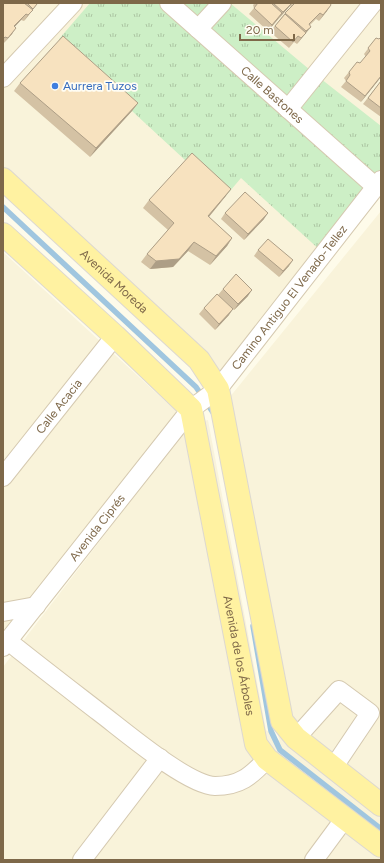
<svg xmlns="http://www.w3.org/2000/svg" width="384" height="863" font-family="Figtree,sans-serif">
<defs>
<pattern id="park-tufts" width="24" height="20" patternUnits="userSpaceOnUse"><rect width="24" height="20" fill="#cdefc6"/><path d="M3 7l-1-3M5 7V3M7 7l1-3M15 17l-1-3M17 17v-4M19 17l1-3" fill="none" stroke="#acc5a3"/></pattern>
</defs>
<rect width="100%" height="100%" fill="#fefbea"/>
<path fill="#f9f3da" d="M3,3h378v174l-163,211 -215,-199z
M381,211v649h-378v-193l187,-243 18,-4 58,310 14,11 -5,-13 -63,-309z
M3,252l186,171 -186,233z"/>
<path fill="url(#park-tufts)" d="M90,3h140l86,72 65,51v53l-59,73 -81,-74 -16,19 -93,-86 -73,-72z"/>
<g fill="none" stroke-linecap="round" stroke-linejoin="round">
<path stroke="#a0c6df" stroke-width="5.5" d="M3,207l193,180 18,27
M253,626l18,105 9,19 101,79"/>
<g stroke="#d5c9b0" stroke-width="20">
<g id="minor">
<path id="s1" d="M169,3l207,184"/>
<path d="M198,29l24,-26"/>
<path d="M3,78l70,-75"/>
<path d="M288,109l85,-106"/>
<path id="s2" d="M3,477l112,-141"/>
<path d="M3,612l33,-6"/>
<path d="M8,641c30,24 60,47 91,71 24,18 88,73 116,74 25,0 36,-10 52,-27"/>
<path id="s3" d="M3,647l188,-238 27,-20 18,-23 145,-186"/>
<path d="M296,738l43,-48 31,23 -37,55"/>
<path d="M82,860l78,-102"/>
<path d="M314,860l31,-42"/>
</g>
</g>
<g stroke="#ddd8d0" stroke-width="24">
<g id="major">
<path id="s4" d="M3,179l196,181 19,29 64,332 14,17 85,67"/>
<path id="s5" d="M3,234l112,102 76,73 65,335 11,15 114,87"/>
</g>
</g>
<use href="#minor" stroke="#fff" stroke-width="18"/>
<use href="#major" stroke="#fff2a1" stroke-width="22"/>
</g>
<path fill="#d4c2a4" d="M3,3h34v1l-9,12 -4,5 -3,-1 -6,6 -3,8 -9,10z
M255,3h39l-3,4 -1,-1 -22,25 -19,-17 5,-6 -1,-3z
M327,11l-8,10 -3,-2 -6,6h-1l-3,8 -9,11 -3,-2 -5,6 -19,-16 15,-19z
M376,38l5,39 -20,25 -20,-15 5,-6 -2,-3 5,-6 11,-9 6,-6 -2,-3z
M381,81v36l-18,-13z
M20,83l118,20 -6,8 -42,46 -76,-66z
M231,189l-6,8 -16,20 23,21 -5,8 -17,19 -22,-14 -15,16 -23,2 -9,-7 6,-8 21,-24 -25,-22 6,-8z
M225,213l39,6 -20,21 -23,-21z
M258,250l31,16 -10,11 -25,-21z
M223,289l25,7 -14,14 -16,-15z
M204,308l25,7 -14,15 -16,-16z"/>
<path fill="#ad9e86" d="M292,3l-3,4 -10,11 4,-6z
M37,4l-9,12 -4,5 4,-6z
M331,5l-4,6 -8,10 4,-6z
M282,13l-4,6 -10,12 4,-6z
M26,14l-5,6 -11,12 4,-6z
M311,27l-5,6 -9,11 9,-13z
M16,28l-4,6 -9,10 5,-6z
M381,76v1l-20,25 4,-6z
M138,103l-6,8 -42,46 6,-9z
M231,189l-6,8 -23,28 6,-9z
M268,213l-4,6 -20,21 4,-6z
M232,238l-5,8 -17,19 6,-9z
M194,242l-6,9 -15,16 -23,2 6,-8z
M293,260l-4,6 -10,11 4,-6z
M252,290l-4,6 -14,14 4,-6z
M233,309l-4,6 -14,15 4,-6z"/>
<path fill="#f7e2bf" stroke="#ad9e86" d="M3,3h21l9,7 -5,5 -2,-1 -12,12 2,2 -8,10 -3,-1 -2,2z
M27,3h10v1l-4,5z
M258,3h13l11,10 -10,12 -18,-17z
M273,3h19l-9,9z
M295,3h35l1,2 -8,10 -3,-2 -11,11 2,3 -5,4 -21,-18z
M285,14l21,19 -5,5 -3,-2 -5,6 -18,-16z
M63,36l75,67 -42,45 -76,-65z
M381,37v39l-16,20 -19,-15 4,-6 -1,-3 8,-10 3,1 10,-12 -2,-3 8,-10 3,1z
M381,81v27l-13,-10z
M192,153l39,36 -23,27 24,22 -16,18 -22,-14 -15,17 -23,2 -9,-7 27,-31 -25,-23z
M245,192l23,21 -20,21 -23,-21z
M268,239l25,21 -10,11 -25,-21z
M236,274l16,16 -14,14 -15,-15z
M217,294l16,15 -14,15 -15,-16z"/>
<circle fill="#3f7fe0" stroke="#fffdf3" stroke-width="1.5" cx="55" cy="86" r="4"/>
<g text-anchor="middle" stroke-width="3.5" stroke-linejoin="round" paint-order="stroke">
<g font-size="12" fill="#366cbe" stroke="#fffdf3" text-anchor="start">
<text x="63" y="90">Aurrera Tuzos</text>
</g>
<g font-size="12" fill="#7e6849" stroke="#fffdf3">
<text dy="4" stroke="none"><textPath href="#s1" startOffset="138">Calle Bastones</textPath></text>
<text dy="4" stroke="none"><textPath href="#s4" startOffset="151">Avenida Moreda</textPath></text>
<text dy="4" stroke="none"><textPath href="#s3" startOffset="453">Camino Antiguo El Venado-Tellez</textPath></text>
<text dy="4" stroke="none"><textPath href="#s2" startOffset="90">Calle Acacia</textPath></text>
<text dy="4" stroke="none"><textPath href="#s3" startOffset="152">Avenida Ciprés</textPath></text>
<text dy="4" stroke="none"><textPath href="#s5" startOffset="508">Avenida de los Árboles</textPath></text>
</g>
</g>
<rect width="384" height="863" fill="none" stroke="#7e6849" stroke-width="8"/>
<path d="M240 34v6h54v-6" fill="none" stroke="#7e6849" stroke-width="2"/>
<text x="246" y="34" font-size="12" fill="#7e6849" stroke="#fffdf3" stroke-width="3" paint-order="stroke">20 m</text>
</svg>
